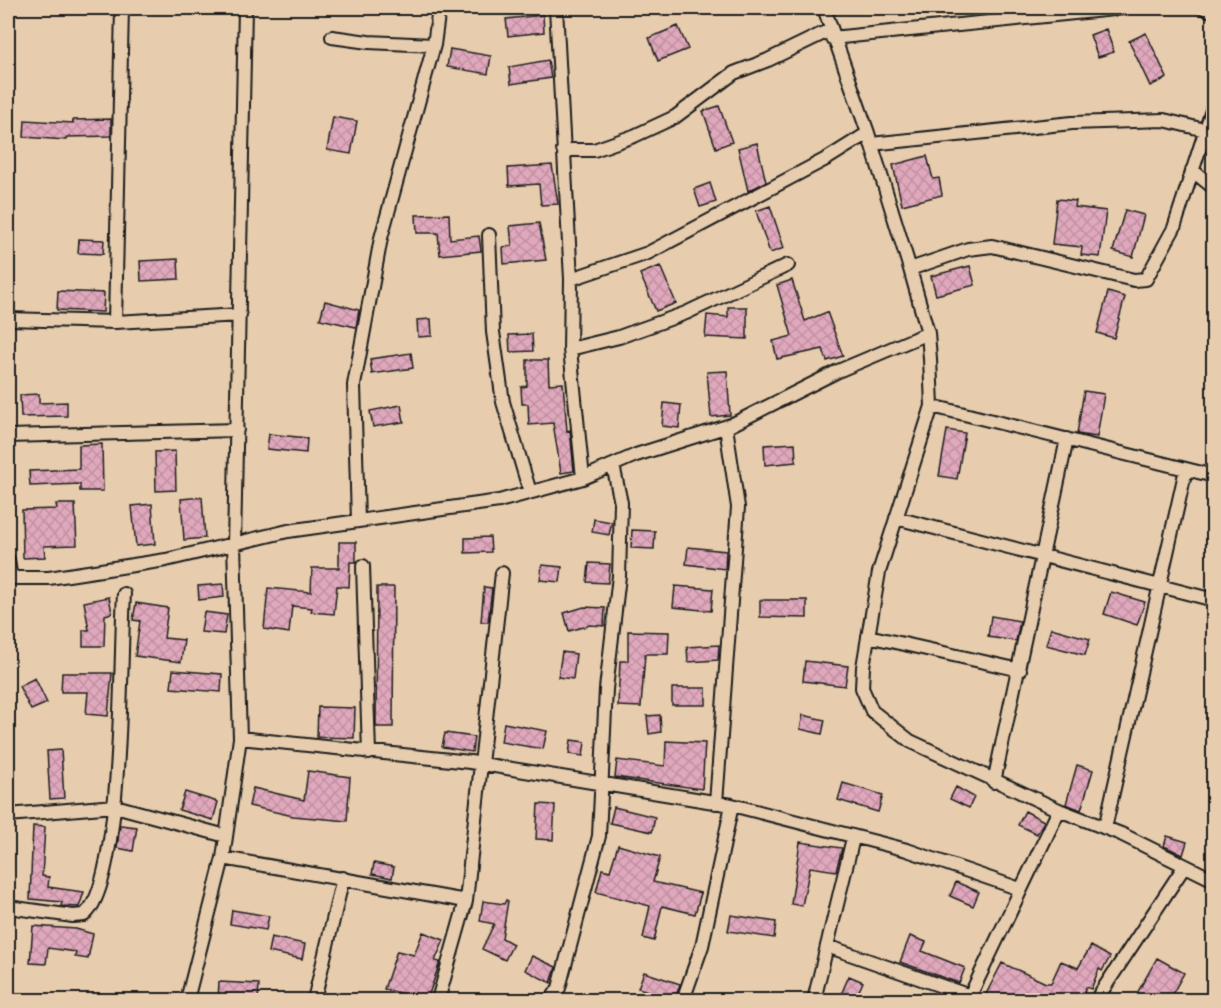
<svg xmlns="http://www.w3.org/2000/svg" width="1221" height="1008" font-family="'Balsamiq Sans',sans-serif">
<defs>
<pattern id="building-cross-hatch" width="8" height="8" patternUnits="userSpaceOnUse" patternTransform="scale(1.5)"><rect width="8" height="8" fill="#e0a8bc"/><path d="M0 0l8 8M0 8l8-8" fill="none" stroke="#c090a1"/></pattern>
</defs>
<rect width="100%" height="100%" fill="#e7cdae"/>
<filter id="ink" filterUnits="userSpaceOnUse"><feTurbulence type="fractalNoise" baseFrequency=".0167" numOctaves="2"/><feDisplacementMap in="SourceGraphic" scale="12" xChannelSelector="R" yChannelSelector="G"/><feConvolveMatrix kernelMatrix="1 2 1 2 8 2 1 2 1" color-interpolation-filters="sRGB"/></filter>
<g filter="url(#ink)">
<path fill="url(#building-cross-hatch)" stroke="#1c1c1c" stroke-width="1.5" d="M543,15l1,17 -36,4 -2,-17z
M678,26l10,23 -30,12 -9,-23z
M1106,29l8,23 -16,5 -8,-22z
M1146,33l21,45 -17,8 -21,-45z
M450,49l41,7 -3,18 -41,-7z
M548,60l3,18 -40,6 -2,-17z
M719,106l13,36 -16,6 -13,-37z
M333,117l24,4 -6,33 -24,-4z
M111,119v17l-44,1 -1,3 -42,-3 1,-17 48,3v-3z
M757,143l9,39 -18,9 -10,-43z
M927,156l6,23 6,-1 3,17 -40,10 -9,-40z
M552,165l6,39 -17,1 -2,-21 -30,2 -1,-18z
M710,183l6,19 -16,5 -6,-18z
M1057,199l19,2 -1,6 31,4 -6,46 -19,-2 1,-8 -30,-3z
M770,206l14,42 -14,5 -14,-42z
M1125,210l19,5 -11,42 -20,-6z
M449,214l1,25 29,-3 2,15 -41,4 -2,-22h-21l-1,-18z
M539,223l7,37 -42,4 -1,-17 9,-1 -2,-20z
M79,239l25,1 -1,14 -25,-1z
M178,259l1,20 -38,2 -1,-20z
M660,266l16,37 -20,8 -16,-37z
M970,266l5,19 -39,10 -5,-19z
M792,280l13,41 22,-9 16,44 -16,5 -4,-12 -46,10 -4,-18 19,-5 -15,-51z
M58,291l46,2 -1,19 -46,-2z
M1108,292l17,5 -11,41 -17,-5z
M325,301l34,9 -3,17 -36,-8z
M728,307h19v32l-42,-2 2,-22 21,2z
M431,319l1,17 -14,1 -1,-17z
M532,334l1,17 -23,1 -1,-17z
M411,353l2,15 -41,6 -2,-15z
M527,360h21l1,24 14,-1 4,48 3,-1 4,41 -13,2 -8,-50 -24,2 -1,-21h-6l-1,-17 6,-1z
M727,371l3,44 -19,2 -4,-45z
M1084,391l20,3 -7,43 -20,-3z
M39,394v9l28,-1v14l-46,1 -1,-22z
M664,403l17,2 -2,23 -17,-2z
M401,405l3,17 -31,5 -3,-16z
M947,430l18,3 -8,46 -18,-3z
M269,434l38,4 -1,15 -39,-4z
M795,443l1,19 -31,3 -1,-20z
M102,444l1,47h-23v-7l-50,2 -1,-15 50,-2v-24z
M175,451l1,39 -20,1 -1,-39z
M202,497l3,41 -21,2 -3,-41z
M56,504h19l2,41 -33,1 1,11 -22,1 -1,-48 35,-1z
M152,504l3,40 -19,2 -4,-40z
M594,519l18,3 -3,13 -17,-3z
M632,530l23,1 -1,18 -23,-1z
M490,537l1,15 -26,1v-15z
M339,542h17v20h-6l-1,25 -12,-1 -3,28 -23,-2 1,-4 -20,-2 -3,27 -25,-4 4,-41 43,4 1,-24h27z
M688,547l38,4 -1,18 -39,-5z
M589,563l21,1 -2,19 -21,-1z
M542,565l20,2 -2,15 -20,-2z
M223,584l1,13 -25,3 -1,-14z
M675,586l38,3 -2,22 -38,-4z
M377,587h17l-1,140h-17z
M484,587l8,1 -4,34h-7z
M1111,592l34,10 -8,23 -33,-11z
M109,597l3,16 -7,2 -1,31h-21v-16h6l-5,-28z
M760,600h47v18l-47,-1z
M136,603l32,5 -4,30 20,2 -3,22 -46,-6 5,-35 -7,-1z
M584,607l21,1 -1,18 -14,-1 -21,6 -5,-18z
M204,612l23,3 -3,19 -23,-2z
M991,616l29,5 -4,20 -28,-4z
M1051,628l39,11 -5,16 -39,-10z
M628,631l41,1 -1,22h-23l-4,53 -23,-1 2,-45h8z
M719,645l-1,15 -30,2 -1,-15z
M562,652l14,2 -3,25 -15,-2z
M805,661l43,5 -3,20 -42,-5z
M173,670l49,4 -1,18 -50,-4z
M62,673h50l-4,43 -22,-2 2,-22h-27z
M35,678l12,25 -16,7 -12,-24z
M672,688h34v17h-34z
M318,707l37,1 -1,30 -37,-1z
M660,715l1,17 -12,2 -2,-18z
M803,715l22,5 -3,14 -22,-5z
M504,723l43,8 -4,18 -42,-7z
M445,733l29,4 -2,15 -30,-5z
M571,740l14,2 -2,14 -14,-2z
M666,741l39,2 -3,46 -87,-12 2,-17 48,6z
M61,750l3,48 -14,1 -3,-48z
M1077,765l16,5 -12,40 -15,-6z
M308,771l42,6 -3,44 -54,-5 -44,-10 4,-18 51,12z
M843,783l40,12 -5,17 -40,-12z
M956,787l18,10 -5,11 -19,-9z
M185,792l33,10 -5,18 -34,-10z
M538,804l17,1 -2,35 -17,-1z
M614,807l41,10 -3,15 -42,-9z
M1025,811l19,10 -7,13 -19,-9z
M120,825l17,2 -4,24 -16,-3z
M33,826l12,1 -3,49 7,1 -1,10 36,5 -5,15 -18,-1 1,-4 -32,-3z
M1167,836l20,6 -4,13 -19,-9z
M800,842l42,6 -6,23 -26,-4 -8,39 -11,-2z
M618,845l42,12 -7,25 48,11 -6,21 -33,-8 -8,35 -11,-3 7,-32 -54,-14 6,-23 8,2z
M374,863l20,4 -2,11 -20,-4z
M956,882l23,10 -6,14 -23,-10z
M506,900l2,1 -6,37 11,6 -8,16 -23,-11 12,-25 -14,-3 3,-20 21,3z
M232,910l37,6 -3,14 -36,-6z
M731,915l45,7 -2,16 -46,-7z
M33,926l43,3 17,5 -5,25 -13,-2 1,-5 -28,-4 -2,16 -16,-1z
M423,932l21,8 -9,21 5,1 -13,38 -43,-11 13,-38 17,4z
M910,936l16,6 -4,9 43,17 -6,15 -59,-21z
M271,937l34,7 -3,15 -34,-7z
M1091,946l19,11 -8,14 -3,-2 -8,20 -5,-2 -4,13h-99l19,-37 44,20h5l10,-22 17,7z
M532,956l24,11 -5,16 -26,-13z
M1157,958l27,15 -15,27h-27l-7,-3z
M644,972l36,12 -5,16h-14l2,-4 -25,-8z
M849,976l14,6 -8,18 -15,-3z
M219,982l40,2 -1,16h-40z"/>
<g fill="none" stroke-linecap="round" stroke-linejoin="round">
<g stroke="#1c1c1c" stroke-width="16">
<path id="street" d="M556,8l15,271 -1,70 13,129
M824,8l44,125 42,136 18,64 2,26 2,47 -53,166 -16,95 -1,21 10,23 38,30 149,69 62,24 93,46
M1204,8l10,4
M332,37l36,5 66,3
M832,38l292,-30
M871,144l201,-21 92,-3 41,10
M563,150h31l40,-14 41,-19 59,-44 34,-13 62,-30
M1192,170l22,18
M489,235l4,97 10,70 27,90
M910,269l58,-20 24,-3 142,34 12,-1 28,-51 40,-124
M571,279l77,-26 180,-95 40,-25
M8,319l107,3 125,-7
M115,322l7,-314
M570,349l49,-12 67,-24 102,-48
M932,406l282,70
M8,436l229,-6
M896,518l318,82
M358,520l-4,-135 27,-147 53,-193 5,-37
M8,560l2,13 5,5h34l117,-18 122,-29 211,-30 84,-23 53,-23 95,-30 107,-54 90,-38
M363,566l6,187
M868,636l152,34
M240,738l230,24 262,43 175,45 113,39
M994,782l73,-343
M716,803l22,-296 -12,-80
M8,815l107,-9 111,30
M1105,828l81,-359
M223,858l243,43
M8,907l65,9 11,-1c40,-30 36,-265 40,-321
M827,946l143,50
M187,1000l36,-142 17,-120 -6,-193 11,-537
M314,1000l29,-122
M438,1000l28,-99 36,-328
M551,1000l8,-12 40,-152 7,-147 13,-113 2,-73 -8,-38
M683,1000l19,-54 30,-141
M814,1000l39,-162
M968,1000l91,-190
M1096,1000l88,-133"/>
</g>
<use href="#street" stroke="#e7cdae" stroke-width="12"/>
</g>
</g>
<rect width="1221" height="1008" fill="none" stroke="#e7cdae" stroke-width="30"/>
<rect x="15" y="15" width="1191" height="978" fill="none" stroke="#1c1c1c" stroke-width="2" filter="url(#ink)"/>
</svg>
